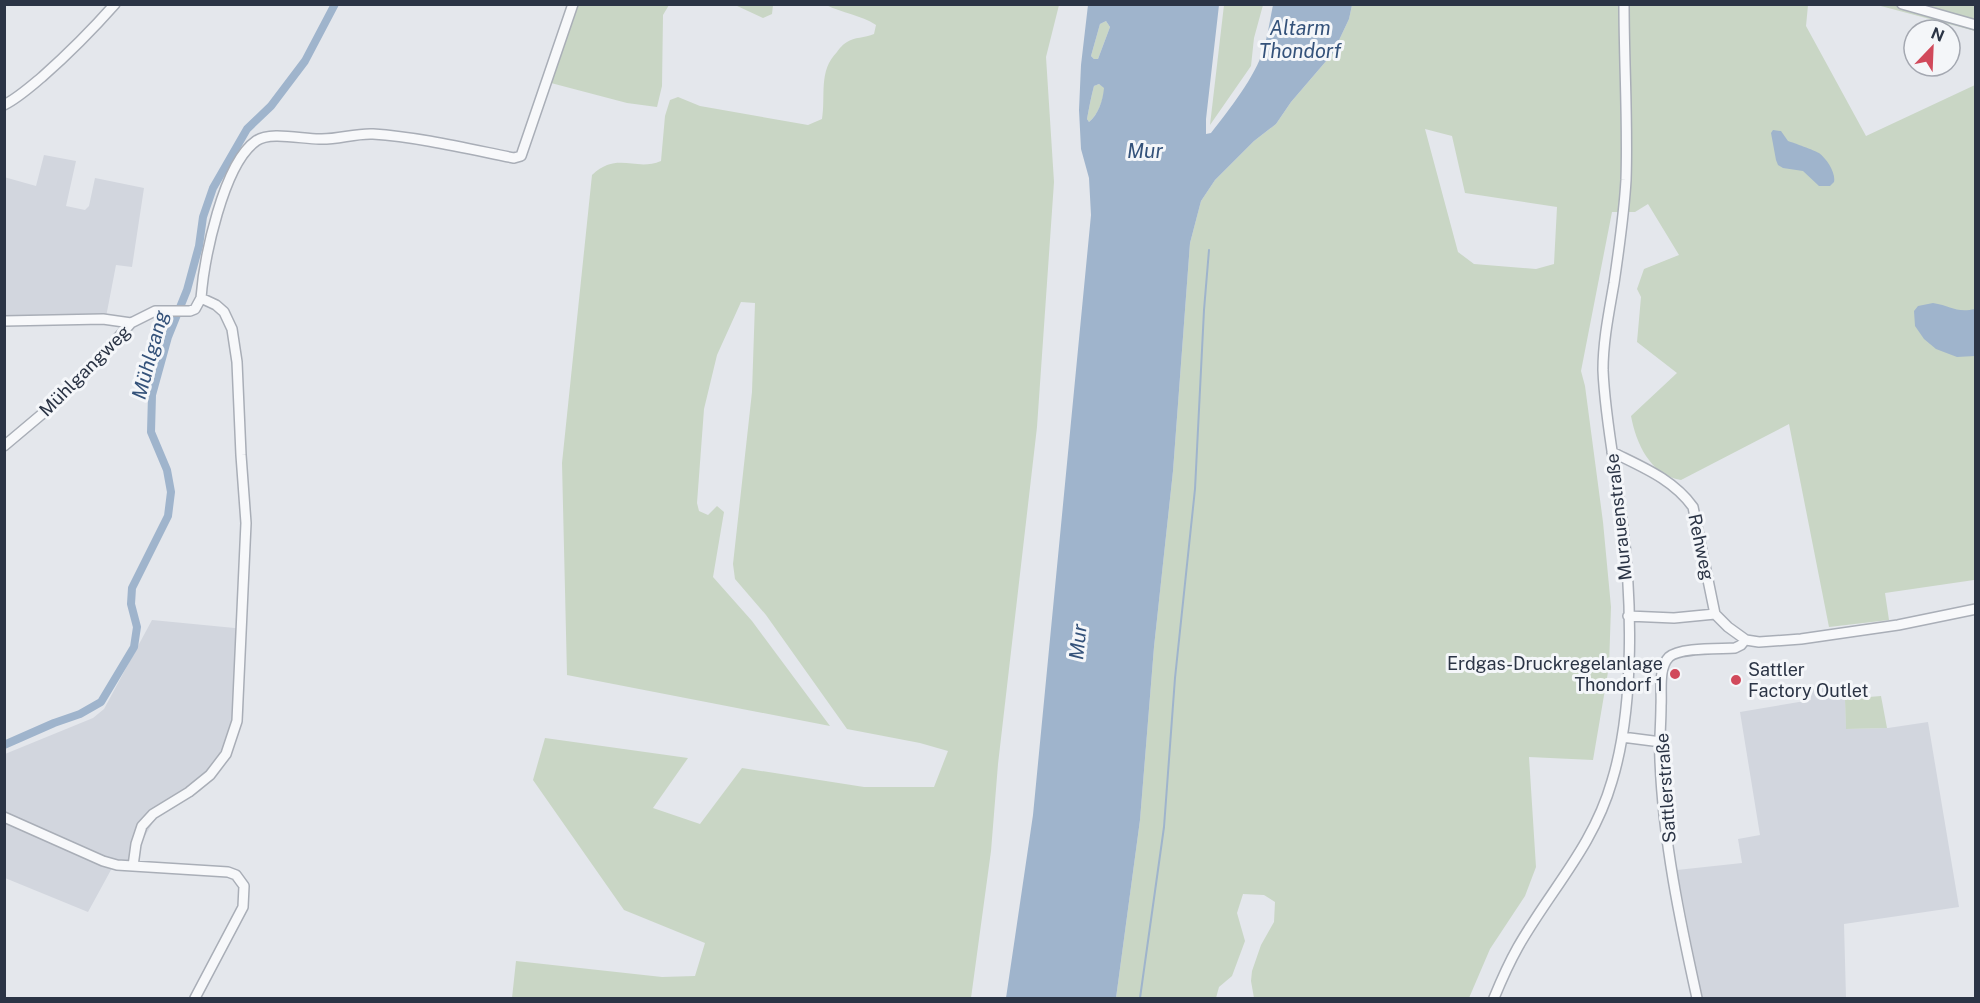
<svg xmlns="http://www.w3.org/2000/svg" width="1980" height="1003" font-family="'Public Sans',sans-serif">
<rect width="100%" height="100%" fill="#e4e7ec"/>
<path fill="#d2d6de" d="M44,155l32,6 -10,45 19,4 4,-4 6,-28 49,10 -12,79 -16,-2 -10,52 -101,-2 -1,-138 32,9z
M152,620l93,9 -2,90 -15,39 -28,33 -45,28 -13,22 -5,29 -25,-2 -24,44 -83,-34v-124l88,-36 11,-9z
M1845,687l1,42 42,-1 40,-6 31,185 -115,17 2,74h-144l-25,-128 65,-7 -4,-24 22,-4 -20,-123 71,-12 -1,-12z"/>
<path fill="#c9d6c5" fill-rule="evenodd" d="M576,5h93l-6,10 -1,71 -5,21 -30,-4 -76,-20z
M735,5h38l-1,9 -9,4z
M826,5h233l-13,52 8,125 -17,245 -39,337 -7,87 -20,147h-459l4,-37 146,16 33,-1 10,-33 -81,-33 -91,-130 12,-42 143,20 -35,50 47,16 42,-56 122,19h70l14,-36 -28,-8 -73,-14 -81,-114 -31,-36 -2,-15 19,-172 3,-89 -14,-1 -24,53 -13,54 -7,94 2,8 9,4 9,-9 7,6 -11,65 39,44 78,105 -263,-51 -5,-212 30,-288c26,-24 43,-3 69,-14l4,-45 5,-16 8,-3 22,9 108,19 14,-6c4,-23 -4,-48 15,-67 2,-3 6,-8 10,-10 7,-5 18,-4 27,-8l2,-9c-15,-10 -34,-12 -50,-20z
M1224,5h39l-9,33 -3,28 -41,59z
M1352,5h456l-2,21 60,110 109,-51 1,448 -2,47 -89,13 4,27 -60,7 -40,-203 -108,56c-31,-5 -45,-37 -50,-64l46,-43 -40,-31 4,-45 -4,-8 7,-20 35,-14 -31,-51 -13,8h-23l-31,159 4,15 18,136 8,85 -2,59 -16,94 -64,-3 7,110 -11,29 -35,53 -21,49h-215l-3,-17 1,-10 9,-26 13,-23 1,-20 -11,-7 -21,-1 -6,19 8,28 -13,35 -13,11 -3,11h-100l24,-178 14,-173 19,-176 17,-228 11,-42 14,-21 39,-39 22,-17 15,-22 42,-49 16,-34zM1425,129l27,7 13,57 92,14 -3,57 -18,5 -62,-5 -16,-12z
M1877,5h98v26z
M1106,21l4,6 -12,32h-4l-3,-3 9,-32z
M1099,84l6,4c-2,12 -7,27 -16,34l-2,-3c2,-11 4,-22 7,-33z
M1881,696l6,32 -41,1 -1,-30z"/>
<path fill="#9fb4cc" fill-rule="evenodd" d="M1088,5h131l-13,114v15l5,-1c17,-22 45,-57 52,-83 5,-14 7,-31 10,-45h79l-3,14 -16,34 -42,49 -15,22 -22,17 -39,39 -14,21 -11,42 -17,228 -19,176 -14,173 -24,178h-110l27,-183 58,-600 -2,-37 -8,-29 -2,-39 2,-45zM1106,21l4,6 -12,32h-4l-3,-3 9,-32zM1099,84l5,4c-1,12 -6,27 -15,34l-2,-3c2,-11 4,-22 7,-33z
M1773,130l8,1 7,10c6,2 26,9 31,12 8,6 17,20 15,29l-4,4h-11l-16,-15 -20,-3 -5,-3 -2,-5 -5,-27z
M1933,303c18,3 23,10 42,6v47l-18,1 -21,-8 -12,-10 -9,-13 -1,-15 4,-5z"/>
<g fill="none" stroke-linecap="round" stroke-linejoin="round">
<path stroke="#9fb4cc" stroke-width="2" d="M1140,998l24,-171 11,-149 20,-189 9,-179 5,-60"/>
<path stroke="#9fb4cc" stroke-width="8" d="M4,745l50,-22 26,-9 21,-12 33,-55 3,-20 -6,-23 1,-16 36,-72 3,-24 -4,-22 -16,-38 1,-37 16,-58 19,-47 12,-44 4,-29 10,-29 34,-59 24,-23 34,-45 30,-57"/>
<g stroke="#a9aeb7" stroke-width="12">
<path id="minor" d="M1902,4l74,21
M4,105c14,-7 26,-18 38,-28 26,-23 50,-47 73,-73
M4,321l99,-2 28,4
M4,446l44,-37 39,-36 44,-50 24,-12h35l5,-2 6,-11c3,-39 22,-134 55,-157 13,-10 46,-2 63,-2 18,1 36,-6 54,-5 46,3 96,15 141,24l7,-2 52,-152
M1612,452c30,15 61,27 81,55l22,107 13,13 18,13 13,2 42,-3 97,-14 78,-16
M1628,616l46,2 41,-4
M1622,737l39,5
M4,817l99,44 14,4 111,7 8,3 8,11 -1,21 -48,91
M133,866l3,-22 6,-18 11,-12 36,-22 21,-17 16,-21 11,-33 9,-198 -5,-68 -4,-93 -5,-33 -8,-17 -8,-7 -15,-7
M1494,998c7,-17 15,-35 24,-51 33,-58 75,-100 94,-166 23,-75 20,-184 10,-262 -6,-50 -17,-99 -19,-149 0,-29 6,-58 11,-87 5,-34 10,-68 12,-103 2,-58 -2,-117 -2,-176
M1697,998c-17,-77 -34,-158 -37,-238 -1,-18 1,-36 1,-54 1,-14 -3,-38 8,-49 11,-10 51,-8 66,-9l6,-3 4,-5"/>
</g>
<use href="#minor" stroke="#f7f8fa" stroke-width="9"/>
</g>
<g fill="#d1495b" stroke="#f4f6f9" stroke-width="2">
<circle cx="1675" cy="674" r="6"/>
<circle cx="1736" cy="680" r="6"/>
</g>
<g text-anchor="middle" stroke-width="6" stroke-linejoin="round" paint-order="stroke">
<g font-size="18" fill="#2b3445" stroke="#f4f6f9">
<text transform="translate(85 371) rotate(-45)" y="6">Mühlgangweg</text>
<text transform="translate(1619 517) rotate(-96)" y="6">Murauenstraße</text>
<text transform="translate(1701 547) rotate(78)" y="6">Rehweg</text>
<text transform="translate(1666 788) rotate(-94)" y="6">Sattlerstraße</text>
</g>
<g font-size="18" fill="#2b3445" stroke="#f4f6f9" text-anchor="end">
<text x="1663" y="670">Erdgas-Druckregelanlage<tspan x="1663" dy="21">Thondorf 1</tspan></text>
<text x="1748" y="676" text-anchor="start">Sattler<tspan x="1748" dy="21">Factory Outlet</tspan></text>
</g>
<g font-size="20" font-style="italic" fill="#34527a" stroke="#f4f6f9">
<text x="1300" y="35">Altarm<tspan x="1300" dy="23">Thondorf</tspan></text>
<text x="1145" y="158">Mur</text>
<text transform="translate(150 355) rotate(-75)" y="7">Mühlgang</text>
<text transform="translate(1078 642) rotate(-84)" y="7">Mur</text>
</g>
</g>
<rect width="1980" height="1003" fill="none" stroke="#2b3445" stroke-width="12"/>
<g transform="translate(1932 48) rotate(23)"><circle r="28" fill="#f4f6f9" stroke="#a4a8b1" stroke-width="1.5"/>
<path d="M0-4.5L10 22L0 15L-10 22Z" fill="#d1495b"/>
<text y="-9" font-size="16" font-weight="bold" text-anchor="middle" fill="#2b3445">N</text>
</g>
</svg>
